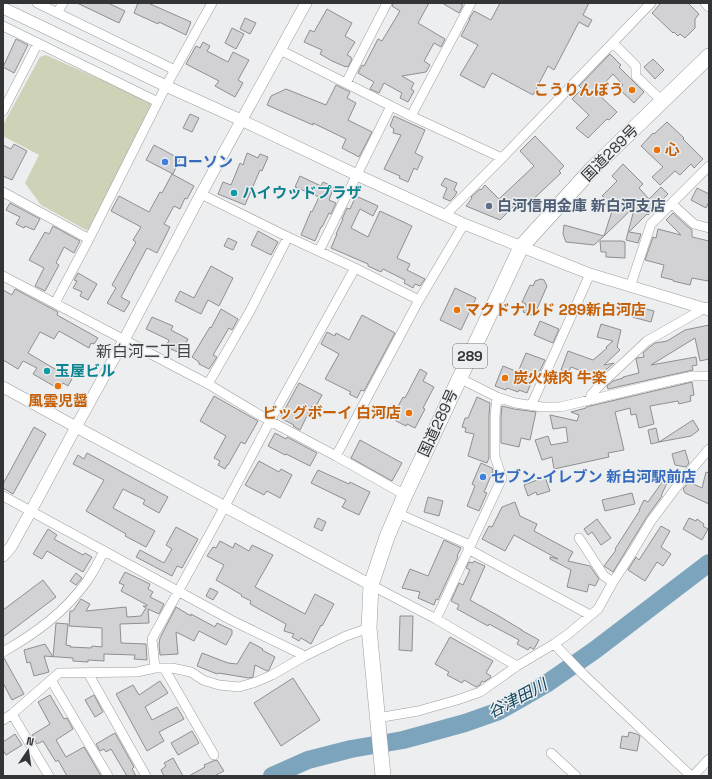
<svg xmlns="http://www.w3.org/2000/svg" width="712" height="779" font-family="'Space Grotesk','Noto Sans JP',sans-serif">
<rect width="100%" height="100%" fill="#eceeef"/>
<path fill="#ced2b6" d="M46,55l107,48 -61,126 -6,1 -45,-25 -16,-22 14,-28 -36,-19v-11l37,-68z"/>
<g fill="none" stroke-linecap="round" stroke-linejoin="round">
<path stroke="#7ca5bd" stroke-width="18" d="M272,776l36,-16 43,-11 52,-9 22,-6 40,-11 34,-12 23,-13 24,-14 49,-34 114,-87"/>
</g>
<path fill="#d2d2d4" stroke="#8f8f91" d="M77,3h31l17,8 -6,12z
M138,3h10l43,19 -5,13 -27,-13 -1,2 -24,-11z
M393,3h36l-11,20 27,16 -4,8 -7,-4 -10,18 6,4 -4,7 -24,4 12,7 -3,6 3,2 -6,11 -8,-4 2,-5 -18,-10 -5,10 -9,-4 4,-7 -16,-9 4,-8 2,1 14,-27 4,2 18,-30 -8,-5z
M442,3h17l4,2 -4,8z
M500,3h89l-6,12 9,5 -4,7 -9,-5 -25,48 -6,-4 -15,29 -41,-22 -8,15 -24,-13 18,-30 -17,-9 9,-17h-1l5,-8 17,9z
M661,3h27l11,11 -4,5v9l-10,10 -5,-4 -2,2 -4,-4 -1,1 -21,-20z
M327,9l25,14 -7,13 10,6 -8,13 4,2v2h1l-4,8 -2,-1v1l-14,-6 -12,-7 2,-4 -18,-8 6,-12 4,2z
M245,18l11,5 -6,11 -10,-5z
M232,28l12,6 -8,15 -11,-6z
M16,39l12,6 -14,28 -11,-6z
M203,42l7,4 -3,5 21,11 5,-10 16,8 -11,20 5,3 -8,14 -20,-11 4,-5 -33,-17 10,-18 4,2z
M610,54l11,11 -2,2 25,25 -10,11 -15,-14 4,-4 -10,-11 -17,18 21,20 -8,8 -2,-1 -19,19 -12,-10 13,-13 -17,-16 10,-10 -3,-3z
M653,59l11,11 -9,9 -11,-12z
M336,85l14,7 -3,6 9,5 -8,17 24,12 -13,25 -17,-9 4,-9 -33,-16v2l-46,-20 4,-9 15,-7 40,16z
M190,114l9,4 -7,14 -9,-4z
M394,116l31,14 -10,23 8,4 -6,13 -3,-2 -6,14 -9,-4 1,-2 -16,-7 17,-34 -8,-2 1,-4 -4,-3z
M667,122l17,16 -1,1 20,20 -9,9 -3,-4 -11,11 -5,-4 -15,14 -8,-8 11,-10 -22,-21 12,-13 1,1z
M535,136l29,30 -5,5 2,2 -35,33 -6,-6 -20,20 -34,-14 6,-8 -1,-1 9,-8 1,1 4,-5 14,14 35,-33 -14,-15z
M14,144l13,7 -15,29 -9,-4v-31l8,4z
M154,145l26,14 -7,15 -27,-14z
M247,153l11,5 2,-4 8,3 -6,14 -2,-1 -15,35 -27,-11 5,-12 8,3 9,-22 3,2z
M623,164l20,20 -4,4 10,11 12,-12 7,7 -12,12 1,1 -9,8 -1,-1 -18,18 12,2 -3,9 -12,-3 9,-34 -31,30 8,-25 -10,-10 3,-3 -3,-2 15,-15 -5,-5z
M172,174l22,12 -7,13 -2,-1 -5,11 -6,-3 -10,18 6,3 -13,26 -10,-5 -26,49 9,5 -6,10 -17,-9 9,-15 -4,-3 24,-43 -3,-2 8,-13 -30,-16 8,-15 30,16 11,-20 2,1z
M300,176l21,10 2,-4 11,5 -5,13 7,3 -5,11 -2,-1 -7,14h-1l-6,14 -14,-6 10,-24 1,1 7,-15 -24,-10z
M445,178l12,5 -3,7 3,2 -2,4 -5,5 -7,-3 4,-10 -6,-3z
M697,188l12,6v8l-3,6 -15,-8z
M356,196l22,10 -5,10 -13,-7 -9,19 17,9 12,-26 32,15 -15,32 13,6 -3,6 18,9 -5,7 -5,-2 -2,4 -9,-5 1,-3 -22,-11 -2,3 -13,-6v-2l-37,-16 6,-14h-1l7,-15h-1l5,-11 3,1z
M10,203l30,16 -6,11 -9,-4 -1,2 -8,-4 4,-7 -14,-7z
M673,213l14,13 5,4v7l17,4v35l-1,5 -16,-3 -2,7 -17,-4v-1l-12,-3 3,-12 -19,-5 8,-23 3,1 2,-9 23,6 -15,-15z
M564,225l40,11 -10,9 -28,-3 -3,-8z
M53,226l27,15 -6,12 -10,-6 -8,16 3,2 -14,26 -10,-5 9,-18 -15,-8 16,-28 4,2z
M258,231l20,11 -7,13 -20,-10z
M228,238l9,4 -4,8 -9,-4z
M600,241h22l3,1v16l-19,-1v-5h-5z
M211,266l22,12 -14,28 -11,-6 -7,14 -26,-13 5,-10 14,7z
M78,273l19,11 -9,16 -8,-4 2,-4 -9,-4 4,-7 -3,-1z
M541,279l3,1 3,6 -13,30 -11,-4 3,-8 -4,-2 8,-17 3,1 2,-5z
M455,288l21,10 -15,32 -21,-10z
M15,289l43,23 -1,3 41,23 -4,6 -3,-1 -2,5 -30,-17 -5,8 -14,-7 -12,21 44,26 -4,7 -5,-3 -4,6 -26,-15 4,-6 -14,-7 -5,8 -15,-9v-70l9,5z
M634,306l20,5 -3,11 -19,-5z
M221,309l17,10 -6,11 -3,-2 -16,27 4,2 -8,12 -10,-5v-2l-7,-5 18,-30 1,1z
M362,315l33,18 -31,58 -3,-1 -4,8 -8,-4 2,-2 -26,-13 14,-25 -18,-10 6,-12 8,4 1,-3 13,7z
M152,317l21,9 -2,4 17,9 -6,12h-1l-1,2 -14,-6 3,-7 -23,-11z
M540,321l19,8 -6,14 -19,-8z
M601,324l20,6 -4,17 3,3 -16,15 10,-2 -19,16 -3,-4 -21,-8 -3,6 -7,-3 7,-19 25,9 14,-12 -1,-1 7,-6 -16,-4z
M709,325v34l-9,2 -5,-23 -44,27 45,-8 1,8 -5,1 1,4 -85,19 -1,-3 6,-5 10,-3v-1l16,-4 -3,-14 1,-1 7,-1 -1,-4 8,-7 4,-3 12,-2 18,-11z
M526,353l19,7 -7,15 -3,-2 -8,20 -8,-3 -1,2 -11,-4 -1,2 -11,-4 8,-20 15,6z
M420,369l7,4 -4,8 11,6 -11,21 2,1 -10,19 -8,-4 -1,2 -10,-5 1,-3 -4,-2 10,-19 2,1z
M692,382l2,13 -4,1 1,5 -12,3 -1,-3 -28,5 4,18 -15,4 -3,-14 -5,1 -1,-7 -15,4 9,38 -16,3 1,4 -55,12 -2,-12 -10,3 -7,-20 13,-4 3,9 17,-3 -2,-15 -13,2 -3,-14 27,6 2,-6 -8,-3 15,-4v-1z
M299,383l23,12 -7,13 -3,-2 -12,24 -7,-4 1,-1 -14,-7z
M214,396l44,25 -13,23 -4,-2 -13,23h-1l-2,4 -7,-4 2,-4 -6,-3 12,-22 -26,-15z
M477,397l13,6 -1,13v42l-2,5 -19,-7 6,-22 -9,-2 1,-4 -4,-1 3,-9h3z
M502,406l12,3 22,3 -6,28 -9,-2 -2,9 -18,-4v-27z
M693,420l6,10 -8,6 -32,6z
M34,427l12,7 -33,60 -10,-6v-4z
M656,428l3,14 -8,2 -3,-14z
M275,433l11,6 1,-2 30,16 -7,13 -24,-12 -1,1 -17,-9z
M360,440l42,23 -10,18 -41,-23z
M685,450l4,13 -3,4 -11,-2 -3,-11z
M87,453l81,44 -9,16 -16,-9 2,-4 -22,-11 -10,19 42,23 -9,16 -21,-11 1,-2 -40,-23 18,-31 -31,-16 5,-9 6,4z
M259,461l20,11 2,-3 11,6 -12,23 -13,-7 -3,4 -19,-10z
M481,463l11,5 1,3 -9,21 3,1 -8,18 -12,-5 8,-20 -3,-2z
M318,470l31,14 1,-2 20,10 -11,23 -17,-8 4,-7 -35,-17z
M706,472l3,1v31l-24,-11 -2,-4 6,-7 13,6z
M545,477l5,14 -13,4 -1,-3 -8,4 -4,-11z
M663,481l4,2 -6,13h1l-16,22 -33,54 -9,-6 12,-16 -1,-1 25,-39h-1l5,-10 4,2z
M632,493l3,11 -30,7 -3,-11z
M428,497l15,4 -4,15 -15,-4z
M515,502l5,14 17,8 -3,7 39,21 -5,9 22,5 9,13 -4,7 -6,-2 -2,8 -20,-5 4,-17 -21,-11v-2l8,2 -44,-24 -9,16 -23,-12 7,-13 3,1 10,-20z
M318,518l8,4 -4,9 -8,-4z
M689,518l7,3 1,-2 7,5 -1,2 5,3 -6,11 -19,-11z
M597,519l14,19 -10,7 -9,-13 -4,3 -4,-6z
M661,526l9,5 -9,16 10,7 -8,12 -6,-4 -12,19 -17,-11 8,-13 3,3z
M176,527l22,12 -16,29 -5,-2 -5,10 -36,-19 4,-7 24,13 8,-14 -6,-4z
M48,529l9,6 -3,4 29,16 2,-2 7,4 -9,15 -36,-21 -5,8 -9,-5z
M444,540l17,8 -4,8 1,1 -20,43 -2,-1 -2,6 -16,-7 2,-6 -18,-4 8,-19 18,7z
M220,541l13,7 2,-5 14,8 3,-6 21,10 -18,32 50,27 10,-20 19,10 -12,22 -1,-1 -10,19 -10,-6 -2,3 -7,-4 2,-3 -10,-3 2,-7 -36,-20 1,-3 -10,-5 1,-1 -26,-15 8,-15 -17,-9 6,-9 3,1z
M474,561l11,5 -15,34 27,15 25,15h-1l18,10 -5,9h-1l-3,-2 -2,3 -11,-6 2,-4 -30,-16 -1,2 -31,-17 2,-4 -8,-4 8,-18 4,2 7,-15 -4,-2 3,-6 4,1z
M125,572l25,12 -2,5 5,3 -3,5 14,7 -5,10 -11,-5 1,14 -29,1 1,19 25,1 1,16 -13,-1 1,-4 -31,-1v7l-16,-1v2l-15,-1v-3l-29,-2 5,16 -15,4 -4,-14 -3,1 -3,-13 21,-6 8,13 3,-34 12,1 -2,21 5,1 -1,1 21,1 1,-2 10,1v-19l-33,-2 1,-15h3l8,-12 9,5 -4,7 40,-4 1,10 14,-1 5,-8 -3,-2h4v-1l-26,-14 3,-6 -5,-2z
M76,573l6,5 -6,7 -6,-4z
M43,580l13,17 -53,40v-27z
M210,588l8,4 -5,8 -7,-4z
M176,607l15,9v-2l24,13 2,-4 15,7v4l-6,11 -27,-14 -5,10 -18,-9 2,22 -18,1 -1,-11 1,-6z
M400,616h13l-1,35 -13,-1z
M450,637l43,24 -7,12 5,3 -1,2 -6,4 -2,-1 -2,4 -4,2 -12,-7 -2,3 -15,-8 2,-3 -14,-8z
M250,642l13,7 -1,1 13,7 -6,13 -2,1 -12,-6 -2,12 -4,1 -31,-5 -1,1 -20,-8 5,-13 26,10 9,1z
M3,658h1l20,36 -12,6 -9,-17z
M293,678l27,42 -39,26 -27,-43z
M160,681l8,12 -23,14 7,13 25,-13 7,12 -25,13 5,9 -17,10 -31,-57 17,-9 6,10z
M50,695l14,24 3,-1 6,11 -17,11 10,17 18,-10 17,29h-34l-9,-16 -2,2 -13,-21 -6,3 -5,-9 18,-11 -12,-22z
M94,695l9,17 -8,5 -10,-17z
M192,731l7,12 -21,12 -7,-12z
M629,732l8,2 3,2 -3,15 -17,-3 2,-12 6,1z
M115,733l19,34 -2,2 4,7h-9l-16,-27 -5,3 -2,-3 -4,2 -4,-7z
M15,734l7,11 -16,10 -3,-5v-8z
M173,758l10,18h-19l-3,-6 5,-4 -2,-3z
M217,760l7,11 -10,5h-25l16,-9 -1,-2 9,-4z"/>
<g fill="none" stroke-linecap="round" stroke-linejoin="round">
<g stroke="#9c9e9f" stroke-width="10">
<path id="minor" d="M37,3l138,67
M705,3l4,4
M57,13l6,-10
M3,26l155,76
M613,43l23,23v10l26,25
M280,50l131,66 91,42
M346,83l41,-80
M3,111l35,-68
M411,116l60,-113
M3,192l86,47
M201,194l87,43 67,31 64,32
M672,204l22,20 15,4
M445,215l57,-57 149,-155
M319,251l72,-145
M3,276l205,108 62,37 66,35 69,39
M630,287l21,-63 58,-58
M55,303l34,-64 77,-153 46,-83
M459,378l38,19 18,6 27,4h18l110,-26 23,-5h16
M208,384l42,-73 38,-74
M590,400l1,-5 9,-10 47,-44 56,-32 5,-2
M531,406l59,-132
M336,456l83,-156 45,-76
M3,496l228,124 74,36
M397,513l73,32
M579,538l25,38 9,6
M468,549l122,66
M371,585l65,34 81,47
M436,619l66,-141 -7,-21v-41l2,-19
M554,644l30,31 107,101
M3,652c33,-19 62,-40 84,-71 7,-10 12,-20 17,-30
M155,668l-3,-29 73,-133 45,-85 85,-153
M164,668l50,87
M88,673l58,103
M51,680l57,96
M12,714l37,62
M377,718l41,-7 39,-11 23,-8 37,-26 37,-22 13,-9 31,-26 15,-27 20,-31 18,-30 24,-32 34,-40
M3,720l9,-6 47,-41 78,-1 18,-4h17l19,4 12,8 16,5 20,2 17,-5 16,-7 33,-19 41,-20 23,-8
M551,753l25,23
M693,776l16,-17"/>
</g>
<g stroke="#9c9e9f" stroke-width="12">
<path id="tertiary" d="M3,8l163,78 75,34 116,55 107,49 126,50 119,36
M3,387l73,40 295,158
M3,556l8,-9 20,-36 45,-84 48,-87 77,-146 105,-191"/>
</g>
<g stroke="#9c9e9f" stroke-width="16">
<path id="trunk" d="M383,776l-14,-148 2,-43 16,-48 18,-42 116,-248 71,-78 117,-113"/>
</g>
<use href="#minor" stroke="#fff" stroke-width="9"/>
<use href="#tertiary" stroke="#fff" stroke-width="11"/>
<use href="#trunk" stroke="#fff" stroke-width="15"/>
</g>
<g fill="#e8710a" stroke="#eceeef" stroke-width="1.5">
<circle cx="632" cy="90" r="4"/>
<circle cx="657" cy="150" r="4"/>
<circle cx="457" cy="310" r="4"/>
<circle cx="505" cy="378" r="4"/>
<circle cx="58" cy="386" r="4"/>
<circle cx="409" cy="413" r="4"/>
</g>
<g fill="#3f7fe0" stroke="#eceeef" stroke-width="1.5">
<circle cx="165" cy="162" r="4"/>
<circle cx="483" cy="477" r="4"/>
</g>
<g fill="#0f9aa8" stroke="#eceeef" stroke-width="1.5">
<circle cx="234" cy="193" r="4"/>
<circle cx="47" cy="371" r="4"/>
</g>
<circle fill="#5c6f8a" stroke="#eceeef" stroke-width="1.5" cx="489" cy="206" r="4"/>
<g text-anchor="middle" stroke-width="3" stroke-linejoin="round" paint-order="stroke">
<rect fill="#eceeef" stroke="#6a6c6d" stroke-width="1" x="453" y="344" width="34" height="24" rx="3"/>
<g font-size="14" font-weight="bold" fill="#333435">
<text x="470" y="361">289</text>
</g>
<g font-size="15" font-weight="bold" fill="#c56008" stroke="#eceeef" text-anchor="start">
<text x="624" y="95" text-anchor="end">こうりんぼう</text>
<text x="665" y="155">心</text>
<text x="465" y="315">マクドナルド 289新白河店</text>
<text x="513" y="383">炭火焼肉 牛楽</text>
<text x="58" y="406" text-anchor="middle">風雲児醤</text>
<text x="401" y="418" text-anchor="end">ビッグボーイ 白河店</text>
</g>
<g font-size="15" fill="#333435" stroke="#eceeef">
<text transform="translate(610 153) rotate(-45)" y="5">国道289号</text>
<text transform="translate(438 423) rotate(-65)" y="5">国道289号</text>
</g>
<g font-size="15" font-weight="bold" fill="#366cbe" stroke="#eceeef" text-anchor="start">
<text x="173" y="167">ローソン</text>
<text x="491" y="482">セブン‐イレブン 新白河駅前店</text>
</g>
<g font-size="15" font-weight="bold" fill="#0d838f" stroke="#eceeef" text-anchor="start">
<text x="242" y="198">ハイウッドプラザ</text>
<text x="55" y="376">玉屋ビル</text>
</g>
<g font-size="15" font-weight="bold" fill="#4e5e75" stroke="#eceeef" text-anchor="start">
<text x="497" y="211">白河信用金庫 新白河支店</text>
</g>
<g font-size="16" fill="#424345" stroke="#eceeef">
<text x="144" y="357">新白河二丁目</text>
</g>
<g font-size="16" font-style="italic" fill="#0f445e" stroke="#eceeef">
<text transform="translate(517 698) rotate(-28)" y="6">谷津田川</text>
</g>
</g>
<rect width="712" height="779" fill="none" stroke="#333435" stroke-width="8"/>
<g transform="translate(28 751) rotate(13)" stroke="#eceeef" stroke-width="3" paint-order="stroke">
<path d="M0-3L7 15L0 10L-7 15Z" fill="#333435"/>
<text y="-6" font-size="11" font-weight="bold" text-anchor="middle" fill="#333435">N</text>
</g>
</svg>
